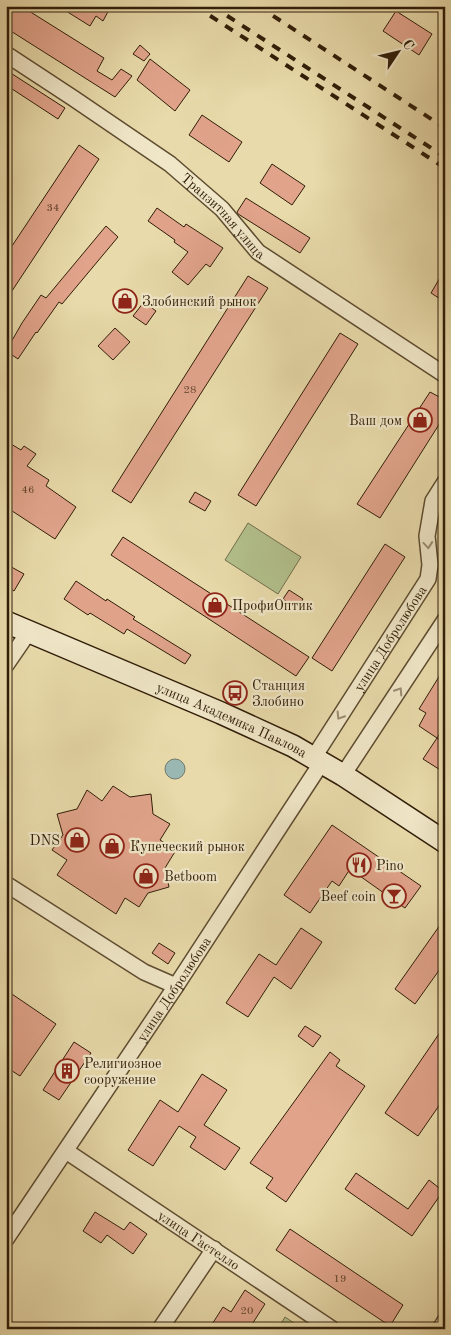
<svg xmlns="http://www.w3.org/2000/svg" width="451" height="1335" font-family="'Old Standard TT',serif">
<rect width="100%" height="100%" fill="#e8daaa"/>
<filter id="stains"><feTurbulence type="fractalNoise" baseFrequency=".004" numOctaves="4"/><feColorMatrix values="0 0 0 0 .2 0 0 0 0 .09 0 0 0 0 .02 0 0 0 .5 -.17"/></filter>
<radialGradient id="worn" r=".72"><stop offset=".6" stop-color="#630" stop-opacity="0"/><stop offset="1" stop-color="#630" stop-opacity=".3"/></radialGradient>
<path fill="#b2c08c" stroke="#716e4a" d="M445,510v64l-6,-4 3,-55z
M248,523l53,34 -23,37 -53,-34z
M285,1317l18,12h-25z"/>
<path fill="#9ab8b2" stroke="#707a6e" d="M165 769a10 10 0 1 1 20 0a10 10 0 1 1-20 0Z"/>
<path fill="#e1a48b" stroke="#301d08" d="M6,6h15l83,52 -7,13 15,9 9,-11 11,7 -17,21 -109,-69z
M58,6h53l-8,15 -7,-5 -6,10z
M396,11l36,23 -13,21 -36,-24z
M140,45l10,9 -6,7 -11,-7z
M150,59l40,31 -15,21 -38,-31z
M6,70l59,38 -7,11 -52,-34z
M202,115l40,27 -13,20 -40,-27z
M79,145l20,14 -93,141v-45z
M272,164l33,22 -13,19 -32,-22z
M246,198l64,40 -10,15 -62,-39 -1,-2z
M157,208l27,19 2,-3 37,24 -13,19 -4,-3 -18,21 -16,-13 16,-20 -14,-10 1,-2 -27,-19z
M106,226l12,11 -56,67 -3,-2 -22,31 -1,-1 -18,27 -12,-8 16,-28 19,-28 5,3z
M445,269v33l-14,-9z
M248,276l20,12 -137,215 -19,-12z
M144,302l12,9 -10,14 -13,-9z
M115,328l15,14 -17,18 -15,-14z
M340,333l18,11 -102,162 -18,-11z
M430,392l15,8v15l-65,103 -23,-14z
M11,444l10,6 3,-4 12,8 -9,12 22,14 -3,6 30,21 -21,32 -49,-32v-56z
M195,492l16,9 -6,10 -16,-9z
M123,537l186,120 -13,19 -185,-121z
M385,544l20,13 -73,114 -20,-13z
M6,564l18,10 -10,17 -8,-5z
M76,581l30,20 1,-2 28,18 -2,2 58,36 -6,9 -58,-35 -3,5 -34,-21 -2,2 -24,-16z
M289,590l14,9 -6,10 -14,-10z
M445,667v58l-8,13 -18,-12 7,-13 -7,-4z
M437,738l8,5v30l-22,-14z
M113,786l17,11 21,-3 2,20 17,10 -10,16 16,10 -11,18 4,19 -21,6 -9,14 -14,-9 -9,16 -59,-39 10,-15 -15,-10 11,-15 -6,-21 20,-5 10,-19 15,11z
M332,825l89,61 -16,22 -55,-39 -11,17 -7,-5 -22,32 -26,-18z
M445,918v44l-30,42 -20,-15z
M301,928l21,14 -31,47 -17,-12 -26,40 -22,-14 33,-49 17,11z
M159,943l16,10 -7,11 -16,-11z
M6,990l50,34 -36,52 -14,-9v-25l6,-8 -6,-4z
M445,1025v72l-27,39 -33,-23z
M305,1026l16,10 -8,11 -15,-11z
M74,1042l17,11 -32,47 -16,-10z
M330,1052l10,8 -4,6 29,20 -79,116 -20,-14 7,-10 -23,-15z
M202,1074l25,16 -23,35 36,23 -15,22 -35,-23 6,-10 -17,-11 -26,40 -25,-16 32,-50 18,12z
M356,1173l52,36 21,-29 14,11 -31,45 -67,-47z
M95,1212l29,18 6,-8 17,12 -14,20 -26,-19 -6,8 -18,-12z
M290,1229l113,76 -13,21 -114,-76z
M245,1290l20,14 -16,25h-40l14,-22 8,5z"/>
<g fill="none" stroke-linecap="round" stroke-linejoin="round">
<g stroke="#5e4c30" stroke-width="18">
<g id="minor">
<path id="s1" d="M6,54l67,44 97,66 52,45 36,43 187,123"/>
<path d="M6,665l22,-32"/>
<path id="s2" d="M314,757l114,-178 2,-14 -3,-29 6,-35 12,-19"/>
<path d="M343,775l102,-155"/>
<path d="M6,884l138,88 32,14"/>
<path id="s3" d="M66,1151l266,178"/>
<path id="s4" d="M6,1239l170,-253 146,-224"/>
<path d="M160,1329l54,-80"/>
<path d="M440,1329l5,-8"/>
</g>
</g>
<g stroke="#301d08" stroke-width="24">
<g id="secondary">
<path id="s5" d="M6,622l215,91 72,33 50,29 102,67"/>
</g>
</g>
<use href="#minor" stroke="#f0e7c8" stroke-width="15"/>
<use href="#secondary" stroke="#f0e7c8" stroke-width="21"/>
<path stroke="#301d08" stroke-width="4" stroke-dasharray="9 9" stroke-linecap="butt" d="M195,6l250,162
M212,6l233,151
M258,6l187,122"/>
</g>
<defs><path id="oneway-chevron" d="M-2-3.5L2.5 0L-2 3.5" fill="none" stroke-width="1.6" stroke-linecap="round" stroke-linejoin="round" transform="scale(1.25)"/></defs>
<g stroke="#9a8c72">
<use href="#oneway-chevron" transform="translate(428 545) rotate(85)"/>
<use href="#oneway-chevron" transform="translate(399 691) rotate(-57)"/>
<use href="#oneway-chevron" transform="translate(340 716) rotate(122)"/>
</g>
<defs>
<g id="shop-ring" transform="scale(1.25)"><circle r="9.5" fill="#f0e7c8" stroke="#8f2418" stroke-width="1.5"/><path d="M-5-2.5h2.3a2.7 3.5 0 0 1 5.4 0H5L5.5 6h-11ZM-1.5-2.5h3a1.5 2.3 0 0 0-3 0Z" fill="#8f2418"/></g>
<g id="bus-ring" transform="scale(1.25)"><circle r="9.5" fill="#f0e7c8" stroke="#8f2418" stroke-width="1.5"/><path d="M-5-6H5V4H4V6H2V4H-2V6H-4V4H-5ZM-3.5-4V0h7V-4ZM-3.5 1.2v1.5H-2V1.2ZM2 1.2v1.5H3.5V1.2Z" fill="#8f2418"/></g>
<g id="restaurant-ring" transform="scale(1.25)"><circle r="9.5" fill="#f0e7c8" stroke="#8f2418" stroke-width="1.5"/><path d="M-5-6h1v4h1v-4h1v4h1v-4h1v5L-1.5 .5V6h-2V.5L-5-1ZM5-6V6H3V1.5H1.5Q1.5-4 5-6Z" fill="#8f2418"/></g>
<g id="bar-ring" transform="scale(1.25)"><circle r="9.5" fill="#f0e7c8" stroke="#8f2418" stroke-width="1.5"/><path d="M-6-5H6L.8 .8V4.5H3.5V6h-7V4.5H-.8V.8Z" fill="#8f2418"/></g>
<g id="building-ring" transform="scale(1.25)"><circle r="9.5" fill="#f0e7c8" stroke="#8f2418" stroke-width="1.5"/><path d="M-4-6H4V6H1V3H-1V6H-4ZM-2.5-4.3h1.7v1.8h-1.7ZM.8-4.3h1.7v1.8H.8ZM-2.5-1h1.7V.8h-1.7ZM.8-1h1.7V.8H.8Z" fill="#8f2418"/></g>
</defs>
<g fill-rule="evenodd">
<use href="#shop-ring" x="125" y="301"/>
<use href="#shop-ring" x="420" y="420"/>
<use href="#shop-ring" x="215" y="605"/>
<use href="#bus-ring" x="235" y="693"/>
<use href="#shop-ring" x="77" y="840"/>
<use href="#shop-ring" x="112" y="846"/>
<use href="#restaurant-ring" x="359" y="865"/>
<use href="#shop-ring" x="146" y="876"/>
<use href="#bar-ring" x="394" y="896"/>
<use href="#building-ring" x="67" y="1071"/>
</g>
<g text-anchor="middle" stroke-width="4.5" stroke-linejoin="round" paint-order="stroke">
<g font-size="11" fill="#5c3f29">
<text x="53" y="211">34</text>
<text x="190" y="393">28</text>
<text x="28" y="493">46</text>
<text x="340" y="1282">19</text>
<text x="247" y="1314">20</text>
</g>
<g font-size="14" fill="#301d08" stroke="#f0e7c8">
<text dy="5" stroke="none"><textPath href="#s1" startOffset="272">Транзитная улица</textPath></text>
<text dy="5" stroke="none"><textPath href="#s2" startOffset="141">улица Добролюбова</textPath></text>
<text dy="5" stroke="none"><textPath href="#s5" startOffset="246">улица Академика Павлова</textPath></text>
<text dy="5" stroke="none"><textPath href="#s4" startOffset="301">улица Добролюбова</textPath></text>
<text dy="5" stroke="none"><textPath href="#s3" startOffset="160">улица Гастелло</textPath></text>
</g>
<g font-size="14" fill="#301d08" stroke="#f0e7c8" text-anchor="start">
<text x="142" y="306">Злобинский рынок</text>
<text x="402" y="425" text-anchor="end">Ваш дом</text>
<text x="232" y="610">ПрофиОптик</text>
<text x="252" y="690">Станция<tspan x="252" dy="16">Злобино</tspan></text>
<text x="60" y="845" text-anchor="end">DNS</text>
<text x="130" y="851">Купеческий рынок</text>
<text x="376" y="870">Pino</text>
<text x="164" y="881">Betboom</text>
<text x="376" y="901" text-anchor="end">Beef coin</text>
<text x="84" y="1068">Религиозное<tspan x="84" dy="16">сооружение</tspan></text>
</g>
</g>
<rect width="451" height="1335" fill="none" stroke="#e8daaa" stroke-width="25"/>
<rect x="8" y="8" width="436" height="1320" fill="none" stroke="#301d08" stroke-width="2.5"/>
<rect x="12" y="12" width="426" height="1310" fill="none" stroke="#301d08"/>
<g transform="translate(398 52) rotate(55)" stroke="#f0e7c8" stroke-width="4" paint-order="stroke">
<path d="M0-4L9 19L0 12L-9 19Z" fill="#301d08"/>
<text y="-8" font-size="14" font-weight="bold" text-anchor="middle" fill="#301d08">С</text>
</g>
<rect width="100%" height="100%" filter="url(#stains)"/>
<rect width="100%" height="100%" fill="url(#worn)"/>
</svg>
